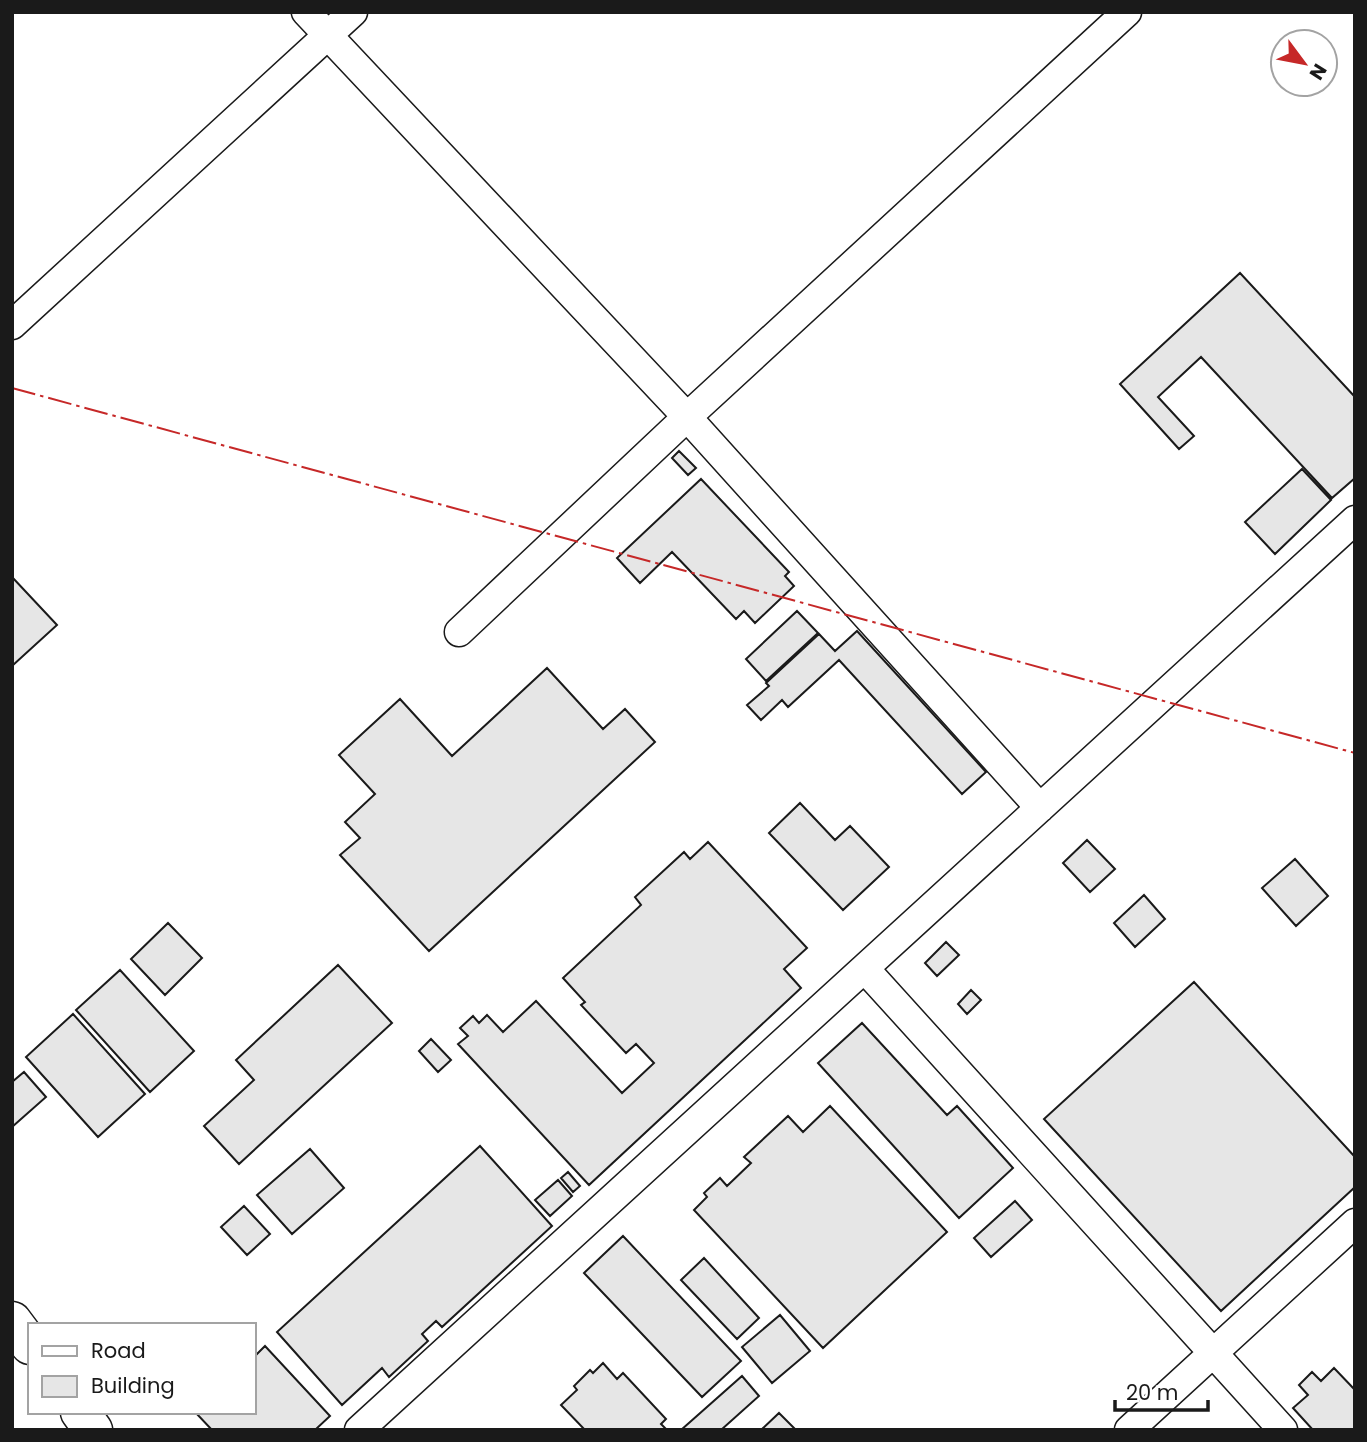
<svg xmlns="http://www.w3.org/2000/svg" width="1367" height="1442" font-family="Poppins,sans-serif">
<rect width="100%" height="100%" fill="#fff"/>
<path fill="#e6e6e6" stroke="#1a1a1a" stroke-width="2" d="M1240,273l115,124v81l-23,20 -131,-141 -43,40 36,39 -15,13 -59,-65z
M679,451l17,17 -8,7 -16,-17z
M1302,469l29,31 -56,54 -30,-32z
M701,479l88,93 -4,4 9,10 -39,37 -11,-12 -8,8 -64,-67 -32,31 -23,-25z
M12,577l45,48 -45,41z
M797,611l21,22 -52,48 -20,-22z
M857,631l129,141 -24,22 -123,-134 -51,47 -6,-7 -21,20 -14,-15 22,-19 -3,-3 53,-49 16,17z
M547,668l56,61 22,-20 30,33 -226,209 -89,-96 20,-17 -15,-16 30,-28 -36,-39 61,-56 52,57z
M800,803l35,37 15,-14 39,41 -46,43 -74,-77z
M1087,840l28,29 -25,23 -27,-29z
M708,842l99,106 -23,21 17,19 -212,197 -131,-141 10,-8 -8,-8 13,-12 6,7 8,-8 16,17 33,-31 86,92 32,-30 -18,-19 -10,9 -45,-48 4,-3 -22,-24 78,-73 -6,-8 49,-45 6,7z
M1295,859l33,37 -32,30 -34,-38z
M1144,895l21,24 -30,28 -21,-24z
M168,923l34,35 -37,37 -34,-36z
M946,942l13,13 -22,21 -12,-13z
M338,965l54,58 -153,141 -35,-38 50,-46 -18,-20z
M120,970l74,81 -44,41 -74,-82z
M1194,982l161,175v30l-134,124 -177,-192z
M971,990l10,10 -14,14 -9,-10z
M73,1014l72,80 -47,43 -72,-80z
M862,1023l85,92 10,-9 56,62 -54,50 -141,-155z
M431,1039l20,21 -13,12 -19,-21z
M24,1072l22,25 -34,30v-45z
M830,1106l117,126 -124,116 -129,-138 13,-13 -3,-4 16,-15 7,8 24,-23 -7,-6 44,-41 15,16z
M480,1146l72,80 -110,101 -6,-6 -14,13 6,7 -39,36 -7,-9 -40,37 -65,-73z
M310,1149l34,39 -52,46 -35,-39z
M568,1172l12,14 -7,6 -12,-14z
M558,1180l14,16 -22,20 -15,-16z
M1015,1201l17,19 -41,37 -17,-19z
M244,1206l26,28 -23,21 -26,-28z
M623,1236l118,125 -39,36 -118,-124z
M704,1258l55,60 -22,21 -56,-59z
M780,1315l30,36 -38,32 -30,-36z
M265,1346l65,70 -15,14h-103l-17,-18h59v-55z
M603,1363l14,16 6,-6 43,46 -5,5 6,6h-82l-24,-25 16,-15 -3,-4 16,-16 3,3z
M1334,1368l21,22v40h-42l-20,-22 15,-13 -9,-10 13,-13 9,9z
M742,1376l17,20 -38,34h-40z
M779,1413l17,17h-35z"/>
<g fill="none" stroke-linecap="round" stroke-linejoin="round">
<g stroke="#1a1a1a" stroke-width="31">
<path id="minor" d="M306,12l381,405 353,391
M12,325l341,-313
M459,632l228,-215 440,-405
M865,969l418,461
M359,1430l996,-910
M1129,1430l226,-207"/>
</g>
<g stroke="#1a1a1a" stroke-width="41">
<path id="secondary" d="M12,1321l18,24
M80,1412l13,18"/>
</g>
<use href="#minor" stroke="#fff" stroke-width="28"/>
<use href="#secondary" stroke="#fff" stroke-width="38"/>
<path stroke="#c62828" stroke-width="2" stroke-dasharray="24 5 3.5 5" stroke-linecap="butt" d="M12,388l1343,365"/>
</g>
<rect width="1367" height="1442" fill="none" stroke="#1a1a1a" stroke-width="28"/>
<rect x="28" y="1323" width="228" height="91" fill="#ffffff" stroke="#a3a3a3" stroke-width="2"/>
<rect x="42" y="1346" width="35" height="10" fill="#ffffff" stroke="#a3a3a3" stroke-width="2"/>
<text x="91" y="1358" font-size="21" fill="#1a1a1a">Road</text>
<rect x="42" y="1376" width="35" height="21" fill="#e6e6e6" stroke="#a3a3a3" stroke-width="2"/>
<text x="91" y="1393" font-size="21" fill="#1a1a1a">Building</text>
<g transform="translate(1304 63) rotate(122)"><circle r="33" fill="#ffffff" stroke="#a3a3a3" stroke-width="2"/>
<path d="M0-5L12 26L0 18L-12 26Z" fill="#c62828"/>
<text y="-10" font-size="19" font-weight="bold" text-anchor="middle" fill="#1a1a1a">N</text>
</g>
<path d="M1115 1400v10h93v-10" fill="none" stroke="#1a1a1a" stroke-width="3.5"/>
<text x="1126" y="1400" font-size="21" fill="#1a1a1a" stroke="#ffffff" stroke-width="5" paint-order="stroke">20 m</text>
</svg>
